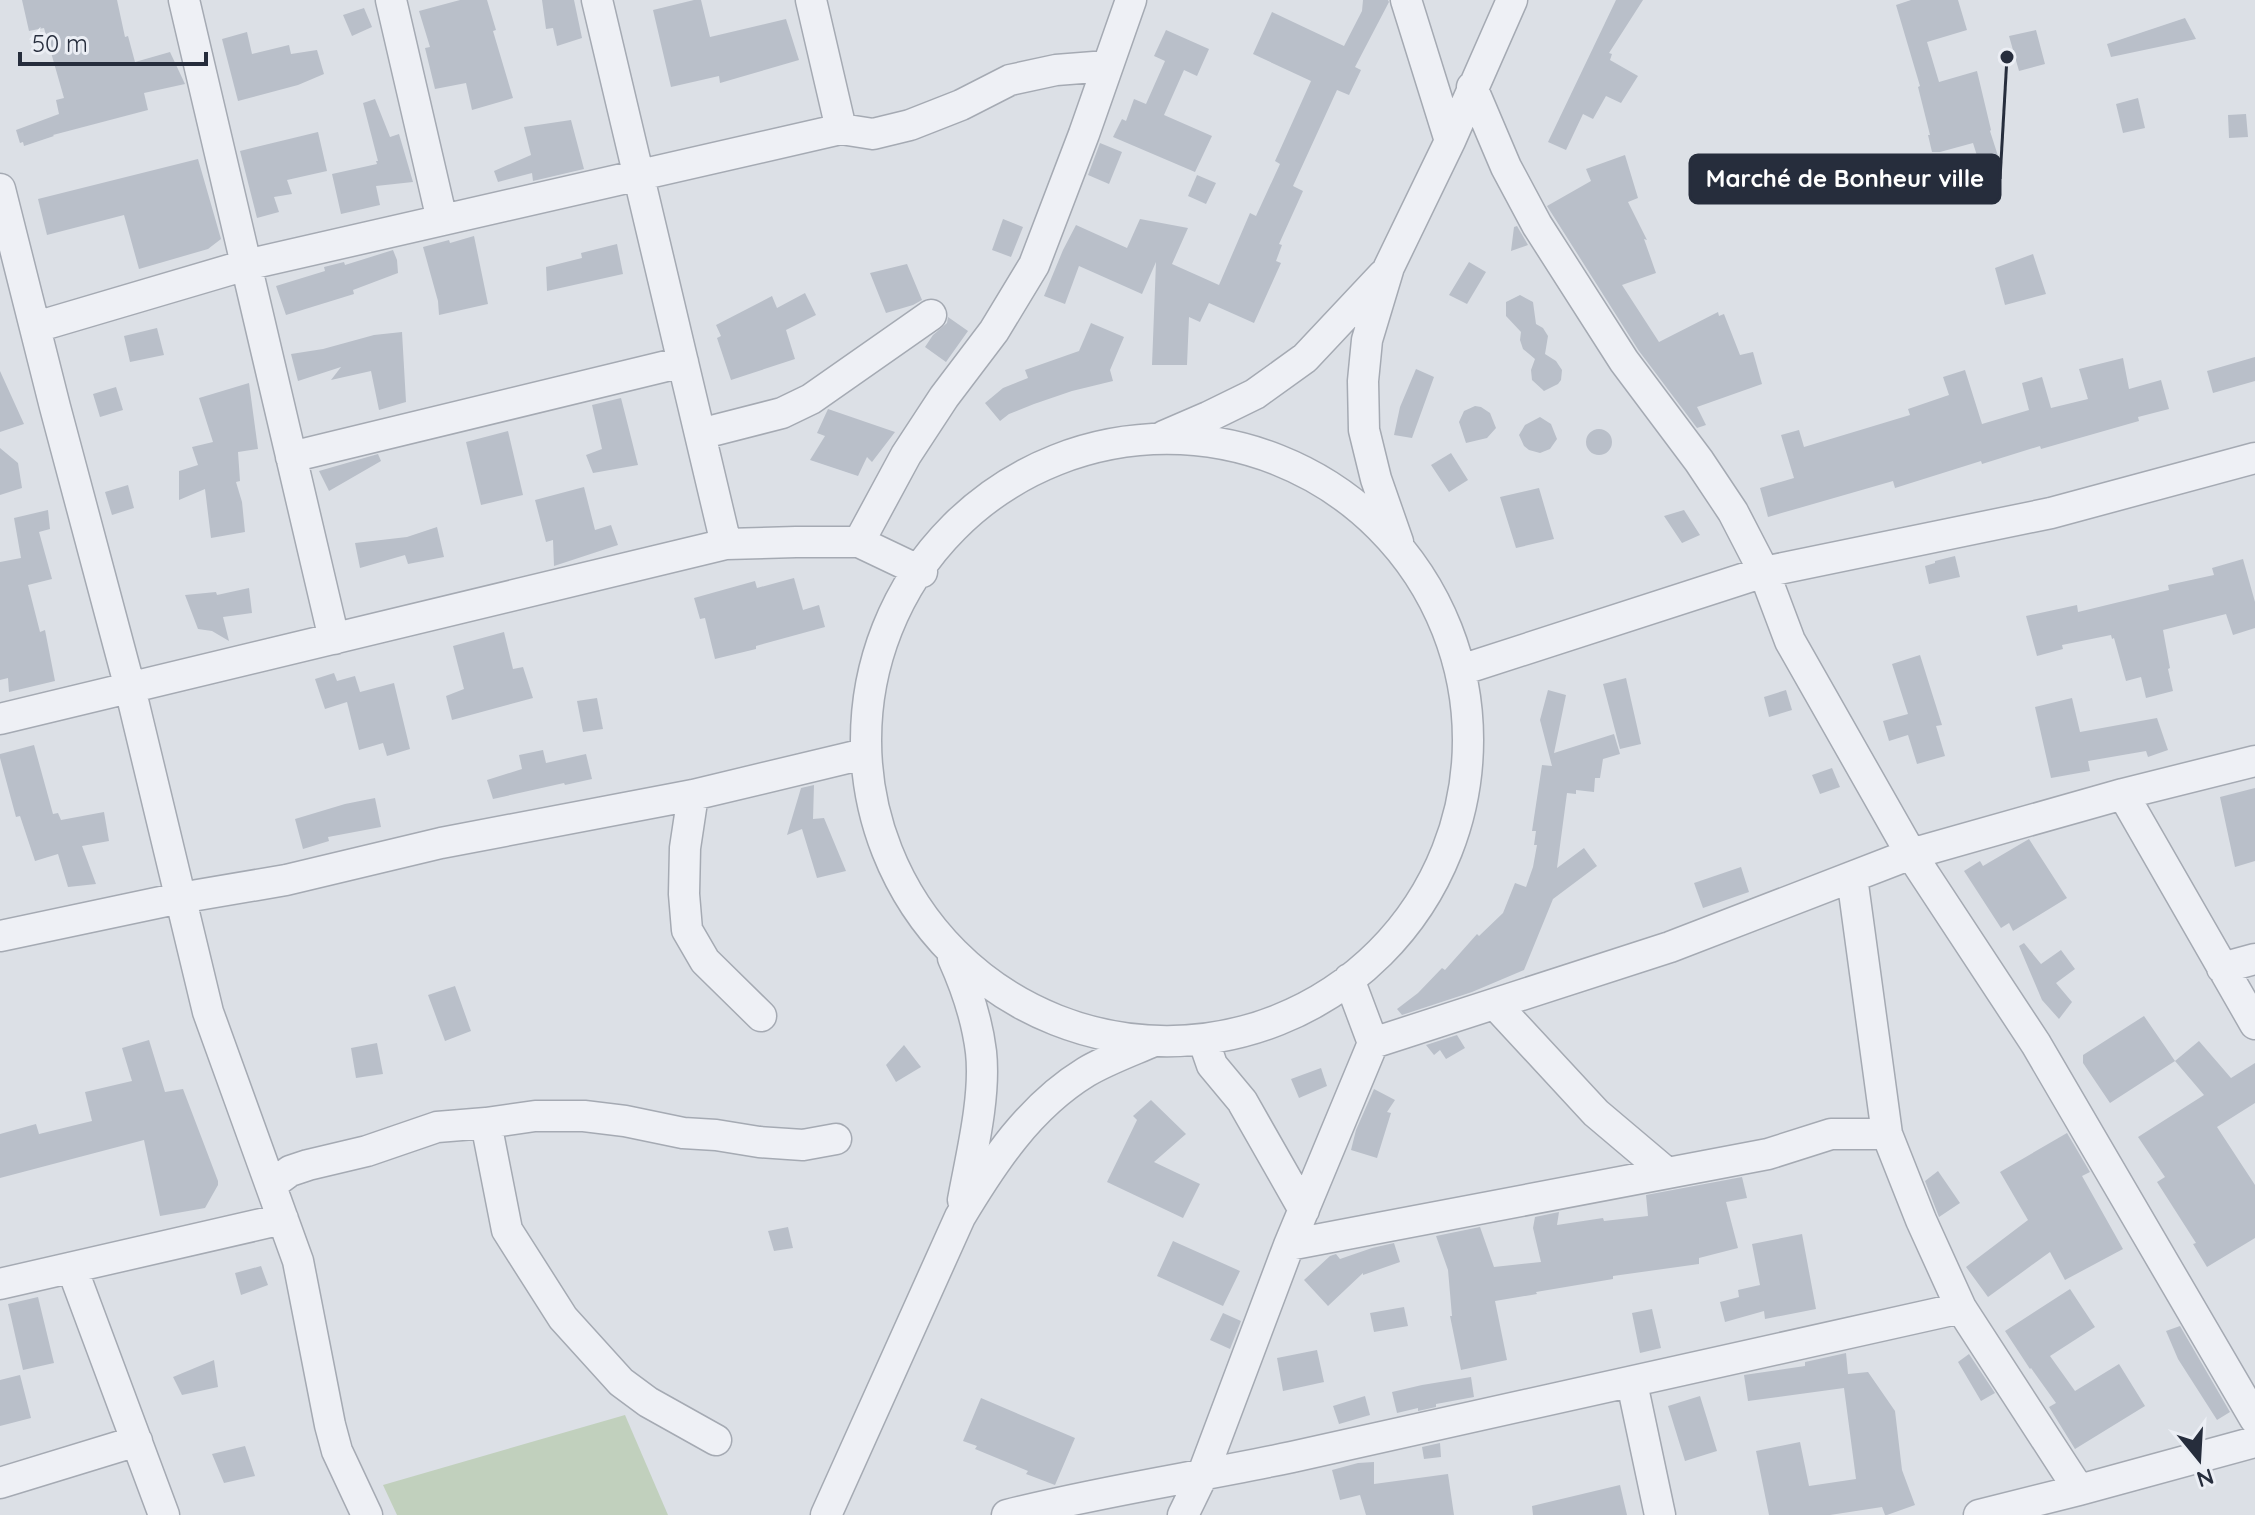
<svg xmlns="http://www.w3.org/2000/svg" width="2255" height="1515" font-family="Quicksand,sans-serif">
<rect width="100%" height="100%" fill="#dce0e6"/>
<path fill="#c1d0bd" d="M625,1415l43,100h-271l-14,-30z"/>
<path fill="#b9bfc9" d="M22,0h95l8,37 3,-1 7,26 35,-10 15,32 -41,9 4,17 -95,25 1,1 -30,10 -1,-4 -3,1 -4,-13 43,-16 -3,-14 8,-2 -20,-70 -15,3z
M460,0h27l9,30 -3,1 20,67 -41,12 -6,-27 -31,6 -10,-41 5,-1 -11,-36z
M542,0h32l8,38 -25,8 -4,-18 -7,1z
M694,0h7l9,37 76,-18 13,41 -79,23 -1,-7 -48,11 -18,-77z
M1363,0h25l1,2 -34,65 6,3 -12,25 -12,-5 -44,96 10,5 -24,53 3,1 -6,16 5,2 -27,60 -45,-20 -9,19 -11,-5 -2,48h-35l4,-103 -14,32 -63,-28 -14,38 -21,-8 19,-46 13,-25 51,23 13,-29 48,9 -16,36 47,21 31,-72 6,3 24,-52 -5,-3 36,-80 -58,-27 19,-42 72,34 18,-35z
M1616,0h27l-34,53 3,1 -2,6 28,16 -17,27 -15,-7 -13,23 -10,-5 -17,36 -18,-8z
M1911,0h47l9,30 -40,12 12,40 38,-11 14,59 -1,1 8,25 -19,6 -6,-19 -33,9h-8l-4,-17h2l-12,-48 2,-1 -24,-81z
M364,8l8,19 -20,9 -9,-21z
M2185,18l11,21 -85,18 -4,-13z
M1166,30l43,19 -12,27 -13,-6 -20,45 48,21 -17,36 -82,-35 9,-18 4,2 8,-22 12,5 19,-43 -11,-5z
M2036,30l9,34 -26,7 -10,-35z
M247,32l5,22 37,-9 2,9 26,-4 7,24 -26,11 -60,16 -16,-62z
M2138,98l7,30 -22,5 -7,-29z
M375,99l15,38 9,-3 14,48 -37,4 4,19 -39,9 -9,-40 45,-10 -1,-3h2l-15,-58z
M2246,114l2,23 -19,1 -1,-23z
M571,120l13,49 -51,12 -1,-8 -34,9 -4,-11 37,-16 -7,-28z
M318,132l9,39 -40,9 5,14 -18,3 5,15 -22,6 -17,-67z
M1100,143l22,9 -13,32 -21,-9z
M1625,155l13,43 -10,4 19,38 -3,-1 12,34 -34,12 37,57 59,-30 1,4 5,-2 16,41 13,-3 9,32 -65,23 9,18 -9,3 -58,-77 -92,-145 44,-25 -5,-12z
M198,159l23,80 -13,10 -69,20 -15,-54 -77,20 -9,-36z
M1197,175l19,8 -10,21 -18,-8z
M1003,219l20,8 -12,30 -19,-7z
M1517,226l11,19 -17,6 3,-24z
M474,236l14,68 -49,11 -1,-14 -15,-54 26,-7 1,3z
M617,244l6,30 -76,17 -1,-24 36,-9 -1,-5z
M393,250l4,10 1,13 -45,17 1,4 -68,21 -10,-29 49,-15 -1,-4 20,-5 1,3z
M2033,254l13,40 -41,11 -10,-37z
M1469,262l17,10 -19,32 -18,-9z
M907,264l15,36 -9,5 -27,8 -16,-40z
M805,293l11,22 -30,15 9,29 -64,21 -14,-42 4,-2 -5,-11 56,-29 5,12z
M1520,295l13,7 3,22 7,4 5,8 -3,18 11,7 6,9 -1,10 -3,4 -14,7 -12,-11 -1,-10 4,-11 -12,-10 -3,-9 1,-8 -15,-16v-14z
M948,317l20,14 -22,31 -21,-15 8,-12 14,-12z
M1091,323l33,14 -14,33 3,11 -41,10 -38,13 -25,10 -9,7 -15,-18 18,-15 25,-10 -3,-8 54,-19z
M157,328l7,27 -34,7 -6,-26z
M402,332l4,70 -27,8 -8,-39 -40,9 10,-13 -43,14 -7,-27 32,-5 51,-14z
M2255,357v24l-42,12 -6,-22z
M2123,358l6,31 32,-9 8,29 -31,8 1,4 -98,28 -1,-3 -58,18 -1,-3 -86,27 -2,-7 -125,36 -8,-29 34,-10 -13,-43 18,-5 5,17 106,-32 -2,-6 41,-14 -6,-18 22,-7 17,54 47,-14 -7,-27 20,-6 9,31 37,-9 -9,-30z
M1416,369l18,8 -22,61 -18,-3 6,-28z
M0,371l24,53 -24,8z
M249,383l9,66 -20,3 2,29 -4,1 6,20 3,30 -34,6 -6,-49 -26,11v-29l19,-6 -6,-18 21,-5 -14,-44z
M116,387l7,23 -23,7 -7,-23z
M621,398l17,67 -45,8 -7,-18 16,-6 -10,-44z
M1475,406l6,1 9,6 6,15 -9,10 -21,5 -7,-21 5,-11z
M828,409l67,23 -23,30 -5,-5 -9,19 -48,-16 15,-24 -8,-3z
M1540,417l11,7 6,15 -7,10 -10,4 -11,-3 -5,-4 -5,-11 6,-10z
M1586 442a13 13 0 1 1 26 0a13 13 0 1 1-26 0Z
M508,431l15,64 -42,10 -15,-63z
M0,448l18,15 4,25 -22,7z
M1451,453l17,27 -19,12 -18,-27z
M378,454l3,7 -52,30 -10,-20z
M128,485l6,23 -22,7 -7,-23z
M584,487l11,43 16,-5 7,20 -64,21 -1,-26 -7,2 -11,-42z
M1539,488l15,51 -38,9 -16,-51z
M48,510l2,19 -11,3 13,47 -24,6 12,47 5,-2 10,51 -46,11 -1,-14 -8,2v-118l21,-4 -7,-40z
M1684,510l16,25 -18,8 -18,-27z
M437,527l7,30 -36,7 -3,-9 -45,13 -5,-25 52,-6z
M1955,556l5,21 -31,7 -4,-18 10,-3v-2z
M2243,559l12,43v26l-22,7 -7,-21 -63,16 7,38 -2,1 5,22 -27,7 -5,-21 -15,4 -12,-43 -2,1 -1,-4 -49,10 1,4 -26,7 -11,-40 51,-11 1,7 91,-22 -1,-5 46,-10 -2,-7z
M794,578l9,32 16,-5 6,22 -69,19v3l-41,10 -10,-41 -5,1 -6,-21 61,-17 2,7z
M249,588l3,25 -29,4 6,24 -17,-10 -14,-2 -13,-34 31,-3 1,3z
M504,632l9,37 10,-2 10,31 -81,22 -6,-24 18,-7 -11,-43z
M1920,655l22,70 -6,1 9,30 -28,8 -9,-29 -19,6 -6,-20 25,-7 -16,-50z
M334,673l3,8 18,-5 5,16 34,-9 16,66 -23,7 -4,-13 -24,7 -12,-48 -22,7 -10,-30z
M1626,678l15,66 -21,5 -17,-65z
M1548,690l18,5 -12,58 60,-19 6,20 -17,5 -3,19h-5l-1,14 -18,-2v4l-9,-1 -10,75 27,-20 13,18 -44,33 -29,71 -52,22 -70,23 -5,-6 21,-16 24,-25 3,2 32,-36 2,2 24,-23 12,-30 11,4 7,-20 4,-22h-3l2,-14h-4l10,-66 10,1 -12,-46z
M1786,690l6,20 -23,7 -5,-20z
M597,698l6,31 -20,3 -6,-31z
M2072,698l8,34 77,-14 11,32 -20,7 -2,-6 -58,10 2,10 -39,7 -16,-71z
M34,745l19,69 5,-1 3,7 43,-8 5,29 -27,5 14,38 -28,3 -10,-33 -23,7 -15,-45 -4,1 -16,-59v-4z
M543,750l3,13 40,-9 6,25 -27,6 -1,-2 -71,16 -6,-19 35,-11 -3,-14z
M1832,768l8,19 -20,7 -8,-19z
M814,785l-1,34 11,-1 22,53 -29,7 -15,-49 -15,6 14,-47z
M2255,788v73l-20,6 -15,-70z
M375,798l6,29 -53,10 1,4 -26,8 -8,-30 50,-15z
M2029,839l38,59 -54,33 -4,-8 -8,5 -37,-57 16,-10 3,5z
M1741,867l8,25 -46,16 -9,-25z
M2024,943l17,21 20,-14 14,19 -19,14 16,19 -13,17 -17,-19 -23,-54z
M455,986l16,45 -26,10 -17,-46z
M2144,1016l31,45 -65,42 -27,-40v-8z
M1457,1035l8,13 -19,11 -6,-9 -6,5 -8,-10z
M149,1040l16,52 18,-3 35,92v4l-13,23 -45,8 -16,-76 -144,38v-44l36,-10 3,10 53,-13 -7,-29 47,-11 -10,-33z
M2199,1041l32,37 24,-15v40l-38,24 38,58v53l-48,29 -14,-23 3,-1 -39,-61 8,-5 -27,-40 66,-42 -29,-34z
M377,1043l6,31 -27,4 -5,-30z
M904,1045l17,22 -25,15 -10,-17z
M1321,1068l6,18 -28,12 -8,-19z
M1374,1089l21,11 -8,12 4,1 -14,45 -26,-8 5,-20z
M1151,1100l35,34 -32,28 46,22 -17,34 -76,-36 30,-62 -4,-4z
M2067,1133l23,39 -8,4 41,73 -58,31 -15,-28 -62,45 -22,-30 62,-47 -28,-48z
M1938,1171l22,32 -21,14 -14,-36z
M1742,1177l5,21 -21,4 12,46 -39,10v6l-86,12v3l-77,13 1,2 -42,7 12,59 -46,10 -11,-54h2l-4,-46 -12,-34 44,-9 14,40 47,-5 -8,-34 2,-11 24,-5 -2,13 46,-7 1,3 44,-5 -2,-21z
M788,1227l5,21 -19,3 -6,-20z
M1802,1234l14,75 -51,10 -1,-8 -39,11 -5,-20 19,-5 -1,-7 22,-5 -8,-41z
M1173,1241l67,30 -17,35 -66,-30z
M1394,1243l6,19 -37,13v-2l-35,33 -24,-26 26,-24 6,-2 4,5 32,-11z
M261,1266l7,19 -27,10 -6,-22z
M2070,1289l25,38 -45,29 25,35 44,-27 26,42 -70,43 -26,-42 7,-4 -25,-35 -1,1 -25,-38z
M38,1297l16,66 -31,7 -15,-66z
M1404,1307l4,19 -34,6 -4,-19z
M1652,1309l9,39 -21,5 -8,-40z
M1223,1313l18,8 -11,28 -20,-9z
M2180,1326l50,86 -13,8 -39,-61 -12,-28z
M1317,1350l7,32 -41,9 -6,-33z
M1846,1353l2,21 20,-2 27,39 7,59 13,35 -28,10h-2l-3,-8 -52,8h-61l-13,-64 44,-9 9,44 47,-7 -12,-91 -96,13 -4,-26 61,-9v-4z
M1969,1354l26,39 -14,8 -23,-39z
M214,1360l4,27 -36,8 -9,-18z
M20,1375l11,43 -31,8v-46z
M1471,1377l3,20 -38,7v3l-18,4v-3l-21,5 -5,-21 30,-7z
M1365,1396l5,19 -31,9 -6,-18z
M1700,1396l17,55 -32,10 -17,-55z
M981,1398l94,40 -20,47 -29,-11 2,-3 -53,-22 2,-3 -14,-5z
M1440,1443l1,14 -17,2 -2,-12z
M245,1446l10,30 -31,7 -12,-29z
M1374,1462v22l74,-10 6,41h-88l-6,-20 -20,5 -8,-30 26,-7z
M1620,1485l7,30h-94l-1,-9z"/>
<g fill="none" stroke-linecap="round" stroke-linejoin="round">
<g stroke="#a5aab3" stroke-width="33">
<path id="minor" d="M184,0l150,639
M391,0l51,220
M597,0l129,544
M811,0l30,129
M1406,0l44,141
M1472,87l34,80 31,58 87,136 75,100 34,51 31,60 26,69 121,213 125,190 219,375
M0,189l55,218 75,281 78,324 90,249 32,164 7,26 30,64
M36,327l210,-62 595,-136 32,5 37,-9 51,-20 49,-25 46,-10 51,-4
M700,434l82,-21 29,-14 120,-84
M1164,436l44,-19 47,-23 50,-36 78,-83
M866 740a301 301 0 1 1 602 0a301 301 0 1 1-602 0Z
M291,457l392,-95
M859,542l63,30
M1398,542l-22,-63 -12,-49 -1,-49 4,-41 22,-73 61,-126 62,-141
M1461,670l303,-98 287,-59 204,-55
M0,719l726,-175 70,-2h63l47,-87 38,-58 50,-66 40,-66 50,-131 47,-134
M2123,794l132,230
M693,795l-8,53 -1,46 3,36 18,31 56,55
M1852,877l35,257 34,86 40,88 118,182
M0,936l180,-38 106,-18 155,-37 252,-48 171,-41
M953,958c14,31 24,61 28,94 5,45 -10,104 -18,148
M2222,968l33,-9
M1495,1004l101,109 71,60
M1203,1039l9,26 30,36 62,109
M1373,1043l297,-96 241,-93 212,-60 132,-33
M486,1123l49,-7h49l41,5 58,12 33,2 43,7 44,3 33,-6
M271,1185l19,-14 18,-6 59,-14 70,-24 49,-4 21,107 56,88 58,64 27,20 68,38
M1289,1245l479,-91 63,-20h56
M72,1268l92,247
M0,1284l283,-65
M1632,1383l28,132
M0,1483l137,-42
M826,1515l134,-298c33,-55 69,-110 126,-145 20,-12 45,-21 68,-31
M1007,1515c93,-24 191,-38 285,-58 223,-49 446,-98 669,-149
M1183,1515l19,-39 87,-231 84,-202 -24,-64
M1979,1515l100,-25 176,-48"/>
</g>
<use href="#minor" stroke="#eef0f5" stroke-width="30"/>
</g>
<path fill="none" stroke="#262d3c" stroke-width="3" d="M2007 57L2000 179"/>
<circle fill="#262d3c" stroke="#ebeef4" stroke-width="3" cx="2007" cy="57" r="8"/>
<rect fill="#262d3c" stroke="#262d3c" stroke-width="3" x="1690" y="155" width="310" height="48" rx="8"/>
<g font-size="24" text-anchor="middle" font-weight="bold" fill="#fff">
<text x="1845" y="187">Marché de Bonheur ville</text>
</g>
<g transform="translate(2199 1459) rotate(162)" stroke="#ebeef4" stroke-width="6" paint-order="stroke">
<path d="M0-6L14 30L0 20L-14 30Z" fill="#262d3c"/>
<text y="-12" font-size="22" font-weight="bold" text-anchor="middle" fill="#262d3c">N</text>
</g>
<path d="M20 52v12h186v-12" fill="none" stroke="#262d3c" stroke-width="4"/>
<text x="32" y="52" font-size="24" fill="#262d3c" stroke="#ebeef4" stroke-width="6" paint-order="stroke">50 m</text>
</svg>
